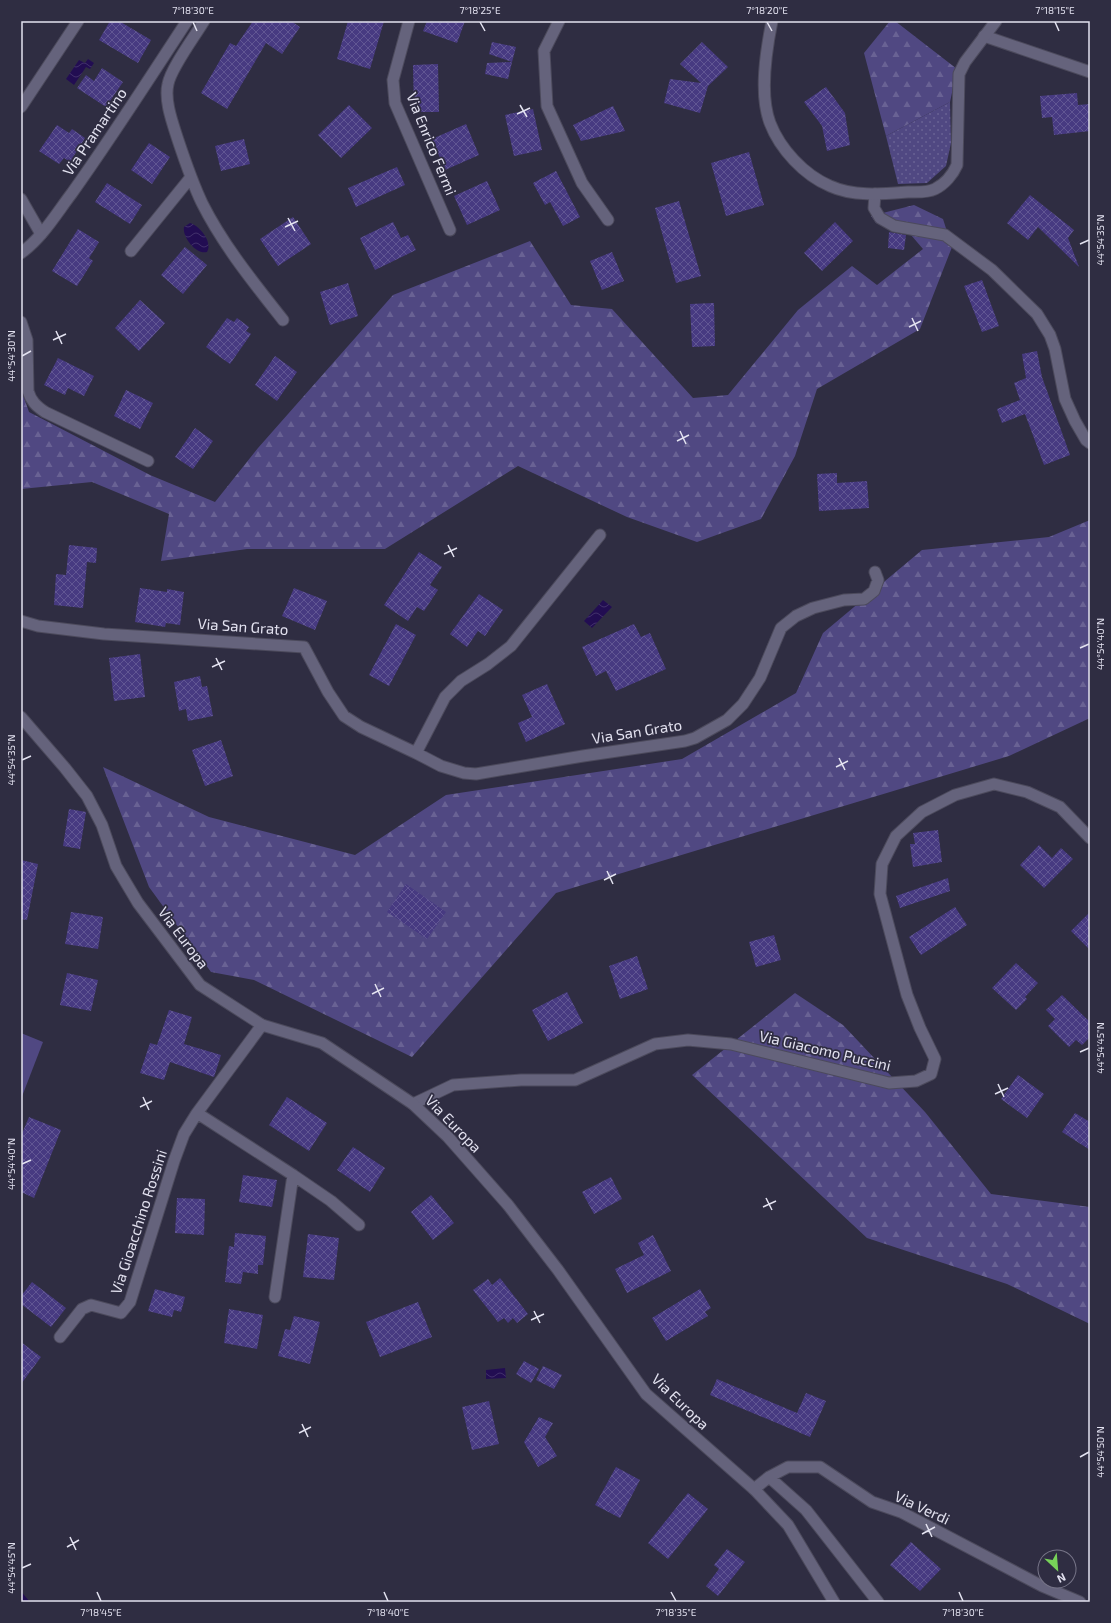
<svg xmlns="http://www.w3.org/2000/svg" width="1111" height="1623" font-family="'Exo 2',sans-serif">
<defs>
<pattern id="grass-dots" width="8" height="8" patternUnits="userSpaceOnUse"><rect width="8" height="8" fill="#504882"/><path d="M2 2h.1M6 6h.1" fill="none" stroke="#696294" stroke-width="1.8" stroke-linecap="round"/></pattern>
<pattern id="forest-firs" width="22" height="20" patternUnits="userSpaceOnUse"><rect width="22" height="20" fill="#504882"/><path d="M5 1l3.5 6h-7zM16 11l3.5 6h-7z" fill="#696294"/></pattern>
<pattern id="water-waves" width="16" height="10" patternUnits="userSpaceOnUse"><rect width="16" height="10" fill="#220d52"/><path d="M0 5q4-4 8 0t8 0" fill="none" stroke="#42306b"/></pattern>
<pattern id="building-cross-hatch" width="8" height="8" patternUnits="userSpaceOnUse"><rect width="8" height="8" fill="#473a81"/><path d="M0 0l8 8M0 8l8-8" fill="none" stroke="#615693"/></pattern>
</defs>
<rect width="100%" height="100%" fill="#2f2d42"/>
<path fill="url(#grass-dots)" d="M950,102l1,41 -5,23 -19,17 -29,1 -12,-48z"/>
<path fill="url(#forest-firs)" d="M890,21h5l62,48 -7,33 -64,34 -22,-83z
M914,205l29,14 9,28 -32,82 -103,60 -22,67 -34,63 -64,23 -70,-25 -109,-51 -133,83h-138l-86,12 8,-47 -77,-32 -71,7v-100l8,23 121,63 65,27 43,-54 135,-153 137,-54 41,64 41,4 81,89 35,-3 70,-85 54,-44 25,19 46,-36 -12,-14 -35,-12 -5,-7z
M1090,520v198l-81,38 -453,137 -144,164 -158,-77 -43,-8 -62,-85 -46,-120 106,50 146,38 91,-60 236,-36 114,-66 27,-60 99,-83 127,-13z
M795,993l48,32 82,87 66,82 99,13v117l-83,-40 -140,-46 -175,-163z"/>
<path fill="#504882" d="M21,1033l22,9 -22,57z"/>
<path fill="url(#water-waves)" d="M88,59l6,4 -4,6 -4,-2 -12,18 -8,-6 13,-19 6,3z
M190,223c10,3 23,19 17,29 -11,3 -25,-15 -23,-25z
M603,600l9,7 -20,21 -8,-7z
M505,1368l1,10 -20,1v-9z"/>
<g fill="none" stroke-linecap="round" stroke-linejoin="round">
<path stroke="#220d52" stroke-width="4.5" d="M21,1595l6,7"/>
</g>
<path fill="url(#building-cross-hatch)" d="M110,21h9l32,19 -13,23 -39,-23z
M253,21h38l9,6 -18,27 -16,-11 -39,66 -26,-16 29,-50 6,3z
M348,21h36l-14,48 -33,-10z
M427,21h38l-8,22 -34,-12z
M492,42l24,5 -4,15 -23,-8z
M702,42l26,25 -20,19 -8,27 -36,-10 6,-24 31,4 -21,-19z
M512,62l-4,17 -23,-5 2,-11z
M438,64l1,48h-25l-1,-47z
M102,68l21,14 -17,25 -29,-19 9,-13 8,6z
M826,87l19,26 5,32 -23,6 -5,-25 -18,-24z
M1077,93l1,12 12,-1v27l-36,4 -2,-18 -10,1 -2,-22z
M349,105l23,23 -31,30 -23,-23z
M613,106l12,25 -44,10 -8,-16z
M533,109l9,41 -28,6 -9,-41z
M466,124l13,31 -34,15 -13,-31z
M57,125l12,8 3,-4 13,9 -15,24 -6,-4 -5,6 -20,-13z
M244,139l6,25 -29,7 -6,-25z
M149,143l21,14 -18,27 -21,-14z
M749,152l15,53 -38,11 -15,-53z
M397,167l8,18 -49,22 -8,-19z
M556,171l24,46 -17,9 -13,-24 -5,3 -12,-22z
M487,181l13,29 -33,15 -13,-29z
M107,183l35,22 -12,19 -35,-22z
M1030,195l44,35 -6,8 11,29 -41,-40 -10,13 -21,-17z
M679,201l22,75 -25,7 -21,-75z
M293,217l18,27 -33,22 -18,-27z
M393,222l8,16 7,-3 8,15 -41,20 -15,-32z
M835,222l18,19 -31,30 -18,-18z
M78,229l21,13 -10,16 4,3 -16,25 -25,-15z
M889,232l17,3 -2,15 -16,-2z
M185,247l22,18 -24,29 -22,-19z
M612,252l12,29 -22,9 -12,-29z
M982,280l17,46 -17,6 -18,-46z
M348,283l10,33 -28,9 -10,-33z
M140,300l25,23 -26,28 -24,-23z
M714,303l1,43 -23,1 -2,-43z
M227,318l7,4 3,-4 12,9 -3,4 5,3 -21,30 -24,-17z
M1037,351l5,26 28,78 -26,10 -19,-51 -23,9 -5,-14 23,-9 -6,-17 12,-5 -4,-24z
M275,356l22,16 -20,29 -22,-16z
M58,358l36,18 -10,20 -16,-8 -3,7 -21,-10z
M126,390l27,13 -13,26 -26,-13z
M195,428l18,13 -20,28 -18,-12z
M837,473v10l30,-2 2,27 -50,3 -2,-37z
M69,545l28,3 -1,15 -9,-1 -4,46 -29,-3 2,-31 10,1z
M419,552l23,15 -12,18 8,5 -14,21 -7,-4 -9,14 -24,-16z
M140,588l27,4v-3l17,3 -4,33 -14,-2 -1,4 -30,-5z
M294,588l33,13 -12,29 -33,-14z
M479,594l24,16 -18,26 -7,-5 -11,16 -17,-13z
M396,624l20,11 -27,51 -20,-11z
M634,624l7,13 9,-4 16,36 -50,22 -10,-20 -10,5 -14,-29z
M140,654l5,43 -31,4 -5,-43z
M200,676l2,11 5,-1 6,30 -25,5 -2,-12 -7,2 -5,-29z
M547,684l18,40 -39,18 -8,-19 14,-6 -10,-22z
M221,740l12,36 -28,10 -13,-36z
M69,809l17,3 -6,37 -17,-3z
M938,830l4,32 -29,5 -3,-23h5l-2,-11z
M1039,845l13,13 9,-10 12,11 -29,29 -24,-23z
M21,860l17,4 -11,56 -6,-1z
M948,878l2,13 -50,17 -4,-12z
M406,884l40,28 -19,27 -40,-27z
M955,907l12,18 -46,30 -12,-18z
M71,912l32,5 -5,32 -33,-5z
M1090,912v38l-19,-19z
M774,935l7,25 -25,7 -7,-25z
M637,956l11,33 -28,10 -11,-33z
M1016,963l22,20 -13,14 2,2 -11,11 -24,-22z
M67,973l31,7 -7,31 -31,-6z
M567,992l16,31 -35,18 -16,-31z
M1062,995l28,27v15l-8,8 -6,-5 -7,7 -21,-21 7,-7 -9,-9z
M169,1010l23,7 -8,27 37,11 -7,22 -44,-15 -6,18 -24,-7 10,-30 7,2z
M1018,1075l26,19 -17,24 -26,-19z
M287,1097l40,26 -18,28 -40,-26z
M1075,1113l15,9v28l-28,-18z
M29,1117l32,13 -27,68 -13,-6v-56z
M353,1147l32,21 -15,24 -33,-22z
M243,1175l34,5 -5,27 -33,-5z
M611,1177l11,22 -28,15 -12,-22z
M431,1195l23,28 -21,17 -22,-28z
M177,1198l28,1 -1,36 -29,-2z
M235,1233l31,3 -3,29h-5v9l-15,-2 -2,12 -16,-2 4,-36 5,1z
M308,1234l31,4 -5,42 -31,-3z
M653,1235l18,36 -44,22 -12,-24 29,-14 -6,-12z
M500,1278l28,36 -11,9 -4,-5 -5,5 -4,-5 -6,4 -25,-32 15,-11 4,6z
M32,1282l34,26 -15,19 -30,-23v-8z
M155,1289l30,8 -4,15 -7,-2 -2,7 -24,-6z
M700,1289l11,19 -6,4 3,4 -42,25 -14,-23z
M418,1302l14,35 -52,20 -14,-35z
M229,1309l34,6 -6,34 -33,-6z
M294,1316l26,6 -10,42 -32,-8 7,-27 5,1z
M21,1342l20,15 -20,27z
M524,1361l15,8 -8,14 -15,-9z
M543,1366l19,9 -8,14 -18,-9z
M717,1379l80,34 9,-20 20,8 -16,36 -100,-42z
M489,1401l10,43 -27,6 -10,-43z
M539,1417l14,6 -8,14 12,19 -19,11 -14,-25z
M616,1467l24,13 -20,38 -25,-13z
M688,1493l20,16 -40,50 -20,-16z
M911,1542l30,27 -21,22 -30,-26z
M727,1549l18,13 -27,34 -12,-10 13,-17 -5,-4z"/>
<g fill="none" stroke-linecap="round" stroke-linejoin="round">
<g stroke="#4c4a5c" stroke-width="13">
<path id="minor" d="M204,21c-9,15 -33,47 -36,63 -4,17 5,40 10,56 7,21 14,42 24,63 21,42 52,80 81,117
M409,21l-16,59 2,23 55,127
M559,21l-15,30 3,55 35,77 26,37
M984,36l106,36
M21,107l57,-86
M875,194l-1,14 6,10 14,8 51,9 47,35 45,44 13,21 5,14 10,50 10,22 11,19 4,3
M21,199l20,35
M131,251l60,-74
M21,322l6,18 1,51c3,10 8,15 17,21l103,49
M21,621l17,5 66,8 200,13 24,45 16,24 17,11 55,26 25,13 23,7 12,1 107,-18 102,-15 10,-3 32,-18 16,-16 17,-26 21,-50 15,-12 17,-8 31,-8 20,-1 10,-8 4,-11 -3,-8
M416,753l29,-56 16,-16 27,-17 23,-18 89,-111
M413,1104l40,-19 68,-5h54l80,-36 33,-4 43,4 158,39 27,-2 15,-7 4,-15 -15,-31 -13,-33 -27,-101 2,-30 14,-28 26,-24 33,-17 39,-11 33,8 33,15 30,31
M197,1113l96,62 38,26 28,24
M275,1297l18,-122
M60,1337l22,-28 9,-4 30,8 9,-11 44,-141 10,-27 13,-21 65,-88
M769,1477l37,33 72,92
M754,1489l15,-12 19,-10h32l52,35 29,10 141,74 38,16"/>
</g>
<g stroke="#4c4a5c" stroke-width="13">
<path id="tertiary" d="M772,21c-6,30 -13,73 -2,102 10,26 34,52 60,63 24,11 53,8 78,6 9,0 19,1 27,-3 10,-5 18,-15 22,-24l2,-91 6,-12 31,-41
M21,253c21,-15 35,-39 51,-60 40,-56 77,-114 115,-172
M21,717l44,51 22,28 15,29 14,41 22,37 62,82 62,40 60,18 91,61 35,33 60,68 50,65 88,124 108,95 34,36 46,77"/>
</g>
<use href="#minor" stroke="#65637c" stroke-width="11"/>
<use href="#tertiary" stroke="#65637c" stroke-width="11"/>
</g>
<path fill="none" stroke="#e3e2f0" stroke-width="1.5" d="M193,22l4,9M480,22l5,9M767,22l5,9M1055,22l4,9M520,105l7,12M517,114l13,-6M288,218l7,13M285,227l13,-6M1080,244l9,-4M912,318l6,13M909,327l12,-6M56,331l6,13M53,340l13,-6M22,356l9,-5M680,431l6,13M677,441l12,-6M448,545l6,12M444,554l13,-6M1080,648l9,-4M216,658l6,12M212,667l13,-6M839,758l6,12M22,760l9,-4M836,767l12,-6M607,871l6,13M604,880l12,-6M375,984l6,13M372,994l12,-6M1080,1052l9,-4M998,1084l6,13M995,1094l13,-6M143,1097l6,13M140,1107l12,-6M22,1164l9,-4M766,1198l6,12M763,1207l13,-6M534,1311l6,12M531,1320l13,-6M302,1424l6,13M299,1433l12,-6M1080,1457l9,-5M926,1524l6,13M922,1534l13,-7M70,1537l6,13M67,1547l12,-7M22,1568l9,-4M97,1592l4,9M384,1592l4,9M671,1592l5,9M959,1592l4,9"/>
<g text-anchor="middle" stroke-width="3.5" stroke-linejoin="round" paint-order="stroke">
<g font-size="15" fill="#e3e2f0" stroke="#2f2d42">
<text transform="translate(95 132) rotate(-56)" y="5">Via Pramartino</text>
<text transform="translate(431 144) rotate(68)" y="5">Via Enrico Fermi</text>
<text transform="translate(243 627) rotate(4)" y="5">Via San Grato</text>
<text transform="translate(637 732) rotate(-9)" y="5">Via San Grato</text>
<text transform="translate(183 938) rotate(53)" y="5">Via Europa</text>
<text transform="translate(825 1051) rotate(13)" y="5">Via Giacomo Puccini</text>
<text transform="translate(453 1124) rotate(46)" y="5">Via Europa</text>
<text transform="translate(139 1222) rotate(-72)" y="5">Via Gioacchino Rossini</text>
<text transform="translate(680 1402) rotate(44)" y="5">Via Europa</text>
<text transform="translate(922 1508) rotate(25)" y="5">Via Verdi</text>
</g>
</g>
<rect width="1111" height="1623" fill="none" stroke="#2f2d42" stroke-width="44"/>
<g transform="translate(1057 1569) rotate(154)"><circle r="19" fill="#2f2d42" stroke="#777588"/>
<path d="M0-3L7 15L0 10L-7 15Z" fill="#77d259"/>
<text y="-6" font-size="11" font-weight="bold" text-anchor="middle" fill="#e3e2f0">N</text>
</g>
<rect x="22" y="22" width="1067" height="1579" fill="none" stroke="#e3e2f0" stroke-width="1.5"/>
<g font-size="10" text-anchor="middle" fill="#e3e2f0">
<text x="193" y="14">7°18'30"E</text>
<text x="480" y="14">7°18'25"E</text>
<text x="767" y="14">7°18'20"E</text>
<text x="1055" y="14">7°18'15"E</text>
<text transform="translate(1100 240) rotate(-90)" y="4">44°54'35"N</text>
<text transform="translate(11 356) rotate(-90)" y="4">44°54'30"N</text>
<text transform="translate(1100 644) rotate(-90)" y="4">44°54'40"N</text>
<text transform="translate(11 760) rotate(-90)" y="4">44°54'35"N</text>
<text transform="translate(1100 1048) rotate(-90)" y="4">44°54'45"N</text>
<text transform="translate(11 1164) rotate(-90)" y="4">44°54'40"N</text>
<text transform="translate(1100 1452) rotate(-90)" y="4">44°54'50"N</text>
<text transform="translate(11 1568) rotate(-90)" y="4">44°54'45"N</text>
<text x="101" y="1616">7°18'45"E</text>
<text x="388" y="1616">7°18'40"E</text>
<text x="676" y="1616">7°18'35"E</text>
<text x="963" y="1616">7°18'30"E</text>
</g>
</svg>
